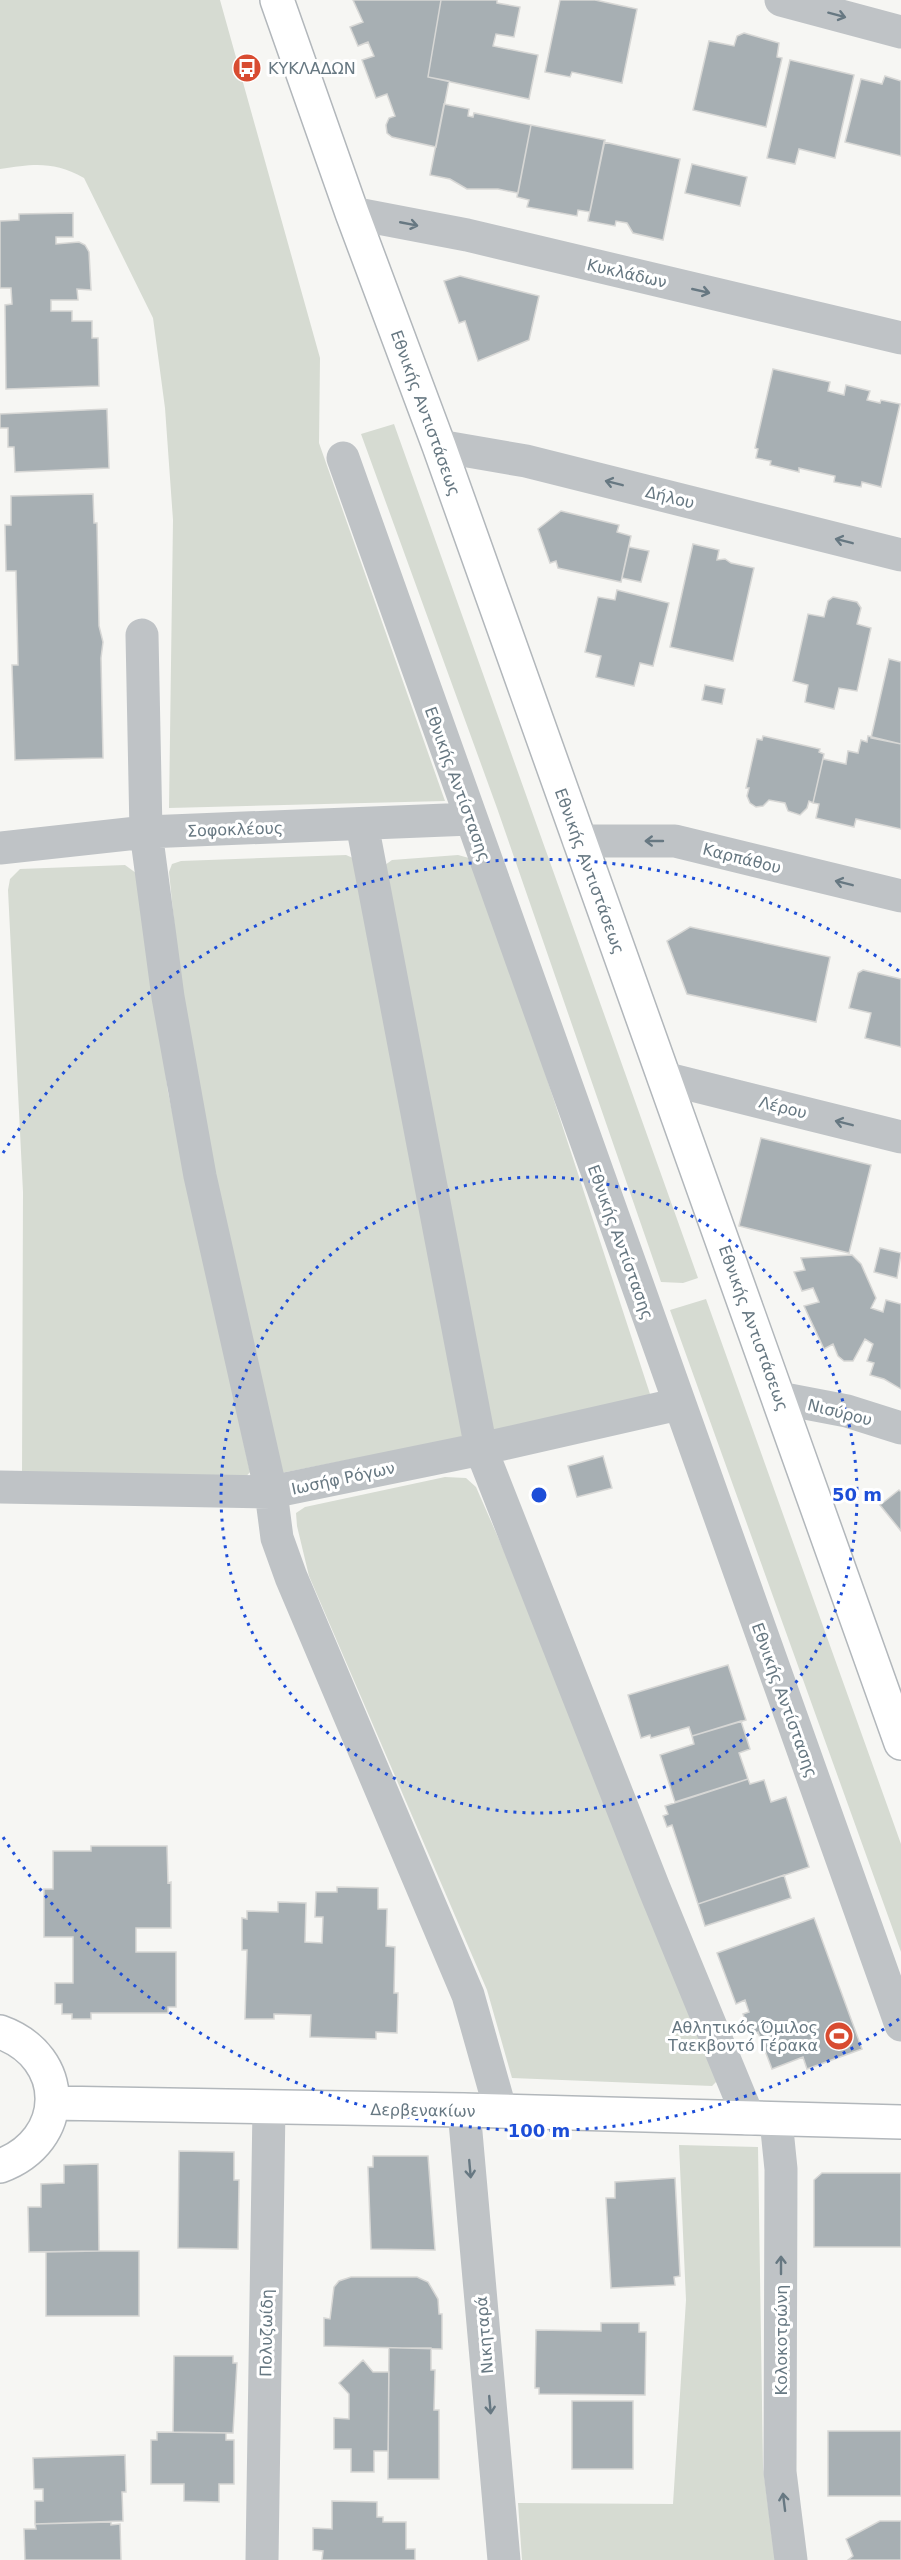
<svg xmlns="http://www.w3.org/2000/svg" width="901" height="2560" font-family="'DejaVu Sans',sans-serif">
<rect width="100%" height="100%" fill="#f6f6f3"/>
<path fill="#d6dbd2" d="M0,0h220l100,358 -1,85 126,358 -276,7 4,-288 -8,-112 -12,-90 -69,-140c-31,-17 -50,-14 -84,-9z
M394,424l304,854 -15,5 -22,-1 -164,-474 -136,-374z
M346,855l7,3 112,579 -184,36 -62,-258 -38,-226 -12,-117 3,-8 9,-3z
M458,855l11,3 63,175 118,361 -5,7 -152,31 -108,-567 7,-5z
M125,865l11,8 5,14 27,205 82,380 -7,8 -221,-2 1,-286 -15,-302 2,-11 10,-10z
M706,1299l195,545v108l-231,-642z
M445,1477l21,1 10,9 50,114 193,478 -7,7 -200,-8 -25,-88 -178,-414 -12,-50 -1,-13 9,-6z
M679,2145l79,2 5,320 12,93h-253l-4,-57 155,1 13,-204z"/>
<path fill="#a7afb3" stroke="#d7d7d5" stroke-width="1.5" d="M353,0h88l-13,77 21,4 -13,66 -44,-10 -5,-4 -1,-8 3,-7 6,-2 -8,-22 -11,4 -14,-38 12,-4 -6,-14 -10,4 -8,-19 13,-5z
M441,0h56v3l23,4 -6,30 -18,-3 -3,12 45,9 -9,44 -101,-22z
M560,0h35l42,9 -15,74 -50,-11 -2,5 -25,-5z
M744,33l35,10 -2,14 5,1 -16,69 -73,-17 16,-69 25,5 3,-10z
M790,60l64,15 -19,83 -36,-9 -4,15 -28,-6z
M885,76l16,5v75l-56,-14 16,-63 21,5z
M444,104l25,5 -1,7 5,1 1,-4 57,12 -13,68 -20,-4h-31l-17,-10 -20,-4z
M531,125l74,15 -15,72 -12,-2 -1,6 -50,-9 2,-7 -12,-3z
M604,142l76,17 -17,81 -30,-7 -6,-10 -11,-2 -1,5 -27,-5z
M692,164l55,13 -7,29 -55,-13z
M73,213v24h-17v7l23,-2 6,3 4,7 2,38 -14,-1 1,11h-27v11h21v10h20v17h6l1,48 -93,3 -1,-84 7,-1 -1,-16h-11v-67l19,-1v-6z
M460,276l79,20 -10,44 -51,21 -13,-40 -6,2 -15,-42z
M773,369l57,13 -2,9 16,4 2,-10 24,6 -3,9 13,3 1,-3 19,4 -19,83 -19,-5 -1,5 -27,-5 1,-6 -36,-8v4l-29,-7 1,-4 -15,-3 2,-9 -3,-1z
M107,409l2,59 -94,4 -1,-25h-6v-19h-8v-14z
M93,494l1,29h3l2,103 4,16 -2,16 2,100 -88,2 -3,-95h6l-2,-94h-10l-1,-46h6v-29z
M561,511l58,14 -2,7 14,4 -10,46 -63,-14 -2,-7 -6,2 -12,-34z
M693,544l26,6 -2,10 8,-1 6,4 23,5 -21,93 -63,-14z
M629,547l20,4 -8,31 -19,-4z
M617,590l52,13 -16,63 -13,-3 -6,23 -38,-9 5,-21 -16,-4 13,-55 17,3z
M833,597l24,5 4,6 -4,16 14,4 -14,63 -18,-3 -5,21 -29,-7 3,-17 -15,-4 15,-67 16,3 4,-16z
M889,659l12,3v82l-30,-6z
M705,685l20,4 -3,15 -20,-4z
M763,736l57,13 -1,3 5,2 -11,49 -4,-2 -2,7 -7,7 -12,-4 -3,-8 -16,-3 -6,6 -7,1 -6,-4 -3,-7 2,-8h-3l11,-49 5,1z
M868,736l33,8v85l-45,-10 -2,8 -38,-9 3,-14 -6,-1 10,-44 23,5 2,-13 10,2 3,-13 6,2z
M690,927l140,30 -14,65 -129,-28 -20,-53z
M863,970l38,9v68l-36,-9 6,-25 -22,-5 9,-35z
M761,1138l110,27 -22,88 -110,-27z
M880,1248l21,5 -4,25 -23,-6z
M852,1255l9,9 15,34 -5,10 12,4 3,-12 15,4v85l-17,-10 -14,-4 4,-12 -7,-2 6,-17 -8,-5 -12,22h-9l-6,-5 -5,-12 -9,5 -20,-43 15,-4 -6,-14 -11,3 -8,-19 11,-2 -4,-12z
M603,1456l9,32 -35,9 -9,-31z
M899,1490l2,2v39l-21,-26z
M728,1665l18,55 -54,16 -3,-9 -38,11 -1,-3 -9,3 -13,-43z
M741,1721l9,28 -11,4 9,26 -73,23 -15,-47 34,-11 -2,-8z
M748,1779l2,5 14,-4 7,22 15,-5 23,70 -111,37 -26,-79 -5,2 -4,-11 5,-2 -3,-8z
M91,1846h76l1,37 3,-1v46h-35v24h40v55h-8v6h-77v6h-19v-5h-10v-10h-7v-21h18v-46h-29v-48h9v-38h38z
M784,1875l7,23 -86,28 -7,-22z
M337,1887l41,1v21h9l-1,37 9,1 -1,46h4l-1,40 -21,-1v7l-66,-2 1,-22 -37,-1v5h-29l2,-69h-5v-32l5,1v-8l31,1v-10l28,1 -1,39 17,1 1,-26h-8l1,-25h21z
M814,1918l48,131 -55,20 -4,-12 -31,12 -14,-37 -7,3 -8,-21 6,-2 -4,-12 -9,4 -19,-51z
M179,2151l55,1v28h5l-1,69 -60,-1z
M373,2156h55l7,94 -64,-1 -3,-82h5z
M98,2164l1,87 -70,1 -1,-45h13v-23l23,-1v-18z
M822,2173h79v74h-87v-67z
M675,2178l5,98 -6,1 1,8 -64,3 -5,-90h9v-16z
M99,2251h40v65h-93v-64z
M351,2277h66l11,5 10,17 1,15h3v35l-118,-3v-28l6,1 4,-32 5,-6z
M601,2323h38v9h7l-1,63 -106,-1v-6h-4l1,-58 65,1z
M389,2348h42v22h4l-1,40h5v69h-51z
M174,2356h59v7h4l-4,70 -60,-1z
M363,2360l10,12h16l-1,79h-14v21h-23v-23h-17v-31l15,1v-25l-10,-11z
M572,2401h61v68h-61z
M828,2431h73v65h-73z
M157,2432l69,1v7h8v44h-15v18l-35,-1v-17h-33v-44h6z
M125,2455l1,37h-4l1,29 -88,3v-23h8v-12h-9l-1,-31z
M332,2501l45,1v15h6v5h23v27h9v11h-93l1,-9 -10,-1v-22l19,1z
M880,2521h21v39h-53l5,-4 -7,-17z
M111,2522v3l9,-1 1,36h-96l-1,-31h12l-1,-5z"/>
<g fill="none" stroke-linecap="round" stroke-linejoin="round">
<g stroke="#b2b7bb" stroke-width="36">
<path id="secondary" d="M277,0l75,213 87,233 462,1297
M0,2032c70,25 69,109 0,134
M52,2103l412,7 437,12"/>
</g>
<path stroke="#bfc3c6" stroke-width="33" d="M781,0l120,32
M352,213l115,22 434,103
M439,446l87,15 375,94
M343,458l558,1567
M142,635l4,197 22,165 32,179 71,316 6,46 14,39 177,418 33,117
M362,824l119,625 173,439 95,231
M579,841h96l226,55
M0,848l146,-16 325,-13
M664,1078l237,59
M779,1398l68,13 54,17
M0,1487l271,5 210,-43 198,-45
M464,2110l40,450
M776,2120l5,49 -1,303 11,88
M262,2560l7,-453"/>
<use href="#secondary" stroke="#fff" stroke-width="33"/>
</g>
<defs><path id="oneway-shaft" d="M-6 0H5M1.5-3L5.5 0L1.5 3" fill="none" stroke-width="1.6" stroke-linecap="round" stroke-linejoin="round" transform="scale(1.5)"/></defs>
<g stroke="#677882">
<use href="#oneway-shaft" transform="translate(837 15) rotate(15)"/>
<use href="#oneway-shaft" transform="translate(409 224) rotate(11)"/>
<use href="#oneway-shaft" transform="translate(701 291) rotate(13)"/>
<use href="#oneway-shaft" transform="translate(614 483) rotate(-166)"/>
<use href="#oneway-shaft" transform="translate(844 541) rotate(-166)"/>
<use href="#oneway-shaft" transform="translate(654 841) rotate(-180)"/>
<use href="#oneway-shaft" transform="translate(844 883) rotate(-166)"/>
<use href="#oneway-shaft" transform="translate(844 1123) rotate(-166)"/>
<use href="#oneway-shaft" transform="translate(470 2169) rotate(85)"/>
<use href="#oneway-shaft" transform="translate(781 2265) rotate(-90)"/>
<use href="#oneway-shaft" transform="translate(490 2405) rotate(85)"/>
<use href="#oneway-shaft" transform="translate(784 2502) rotate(-97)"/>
</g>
<g fill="none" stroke="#1d4ed8" stroke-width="3" stroke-dasharray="3 6">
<circle cx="539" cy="1495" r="318"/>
<path d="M899 2019A636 636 0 0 1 3 1837M3 1153A636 636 0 0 1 899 971"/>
</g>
<defs>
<g id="bus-disc" transform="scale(1.5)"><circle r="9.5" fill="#d84c31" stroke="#fff"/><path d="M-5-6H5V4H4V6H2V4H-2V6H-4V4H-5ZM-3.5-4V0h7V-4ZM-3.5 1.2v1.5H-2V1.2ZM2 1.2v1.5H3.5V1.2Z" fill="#fff"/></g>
<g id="stadium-disc" transform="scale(1.5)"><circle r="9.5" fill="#d84c31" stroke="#fff"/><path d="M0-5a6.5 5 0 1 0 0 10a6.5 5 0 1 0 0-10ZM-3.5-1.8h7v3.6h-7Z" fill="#fff"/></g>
</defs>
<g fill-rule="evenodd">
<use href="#bus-disc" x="247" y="68"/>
<use href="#stadium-disc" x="839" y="2036"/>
</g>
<g text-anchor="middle" stroke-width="6" stroke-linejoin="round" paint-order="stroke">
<g font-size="16" fill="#677882" stroke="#fff" text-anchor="start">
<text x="268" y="74">ΚΥΚΛΑΔΩΝ</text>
<text x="818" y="2033" text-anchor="end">Αθλητικός Όμιλος<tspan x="818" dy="18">Ταεκβοντό Γέρακα</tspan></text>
</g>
<g font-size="16" fill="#677882" stroke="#fff">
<text transform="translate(627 273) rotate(13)" y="6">Κυκλάδων</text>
<text transform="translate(426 413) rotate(70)" y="6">Εθνικής Αντιστάσεως</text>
<text transform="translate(670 497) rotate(14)" y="6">Δήλου</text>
<text transform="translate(458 784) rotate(70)" y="6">Εθνικής Αντίστασης</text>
<text transform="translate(235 829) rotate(-2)" y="6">Σοφοκλέους</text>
<text transform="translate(742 858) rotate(14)" y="6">Καρπάθου</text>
<text transform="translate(590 871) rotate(70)" y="6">Εθνικής Αντιστάσεως</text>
<text transform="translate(783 1107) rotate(14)" y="6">Λέρου</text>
<text transform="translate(621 1242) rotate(70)" y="6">Εθνικής Αντίστασης</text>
<text transform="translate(754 1328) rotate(70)" y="6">Εθνικής Αντιστάσεως</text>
<text transform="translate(840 1412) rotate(14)" y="6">Νισύρου</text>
<text transform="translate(343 1478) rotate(-12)" y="6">Ιωσήφ Ρόγων</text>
<text transform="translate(785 1700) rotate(70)" y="6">Εθνικής Αντίστασης</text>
<text transform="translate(423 2110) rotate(1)" y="6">Δερβενακίων</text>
<text transform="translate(266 2333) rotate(-89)" y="6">Πολυζωίδη</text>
<text transform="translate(484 2335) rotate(-95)" y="6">Νικηταρά</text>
<text transform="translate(781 2340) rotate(-90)" y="6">Κολοκοτρώνη</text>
</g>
</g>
<circle cx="539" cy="1495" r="9" fill="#1d4ed8" stroke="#fff" stroke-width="3"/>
<g font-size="18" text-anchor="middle" font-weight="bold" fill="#1d4ed8" stroke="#fff" stroke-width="6" stroke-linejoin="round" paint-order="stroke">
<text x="857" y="1501">50 m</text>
<text x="539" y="2137">100 m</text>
</g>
</svg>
